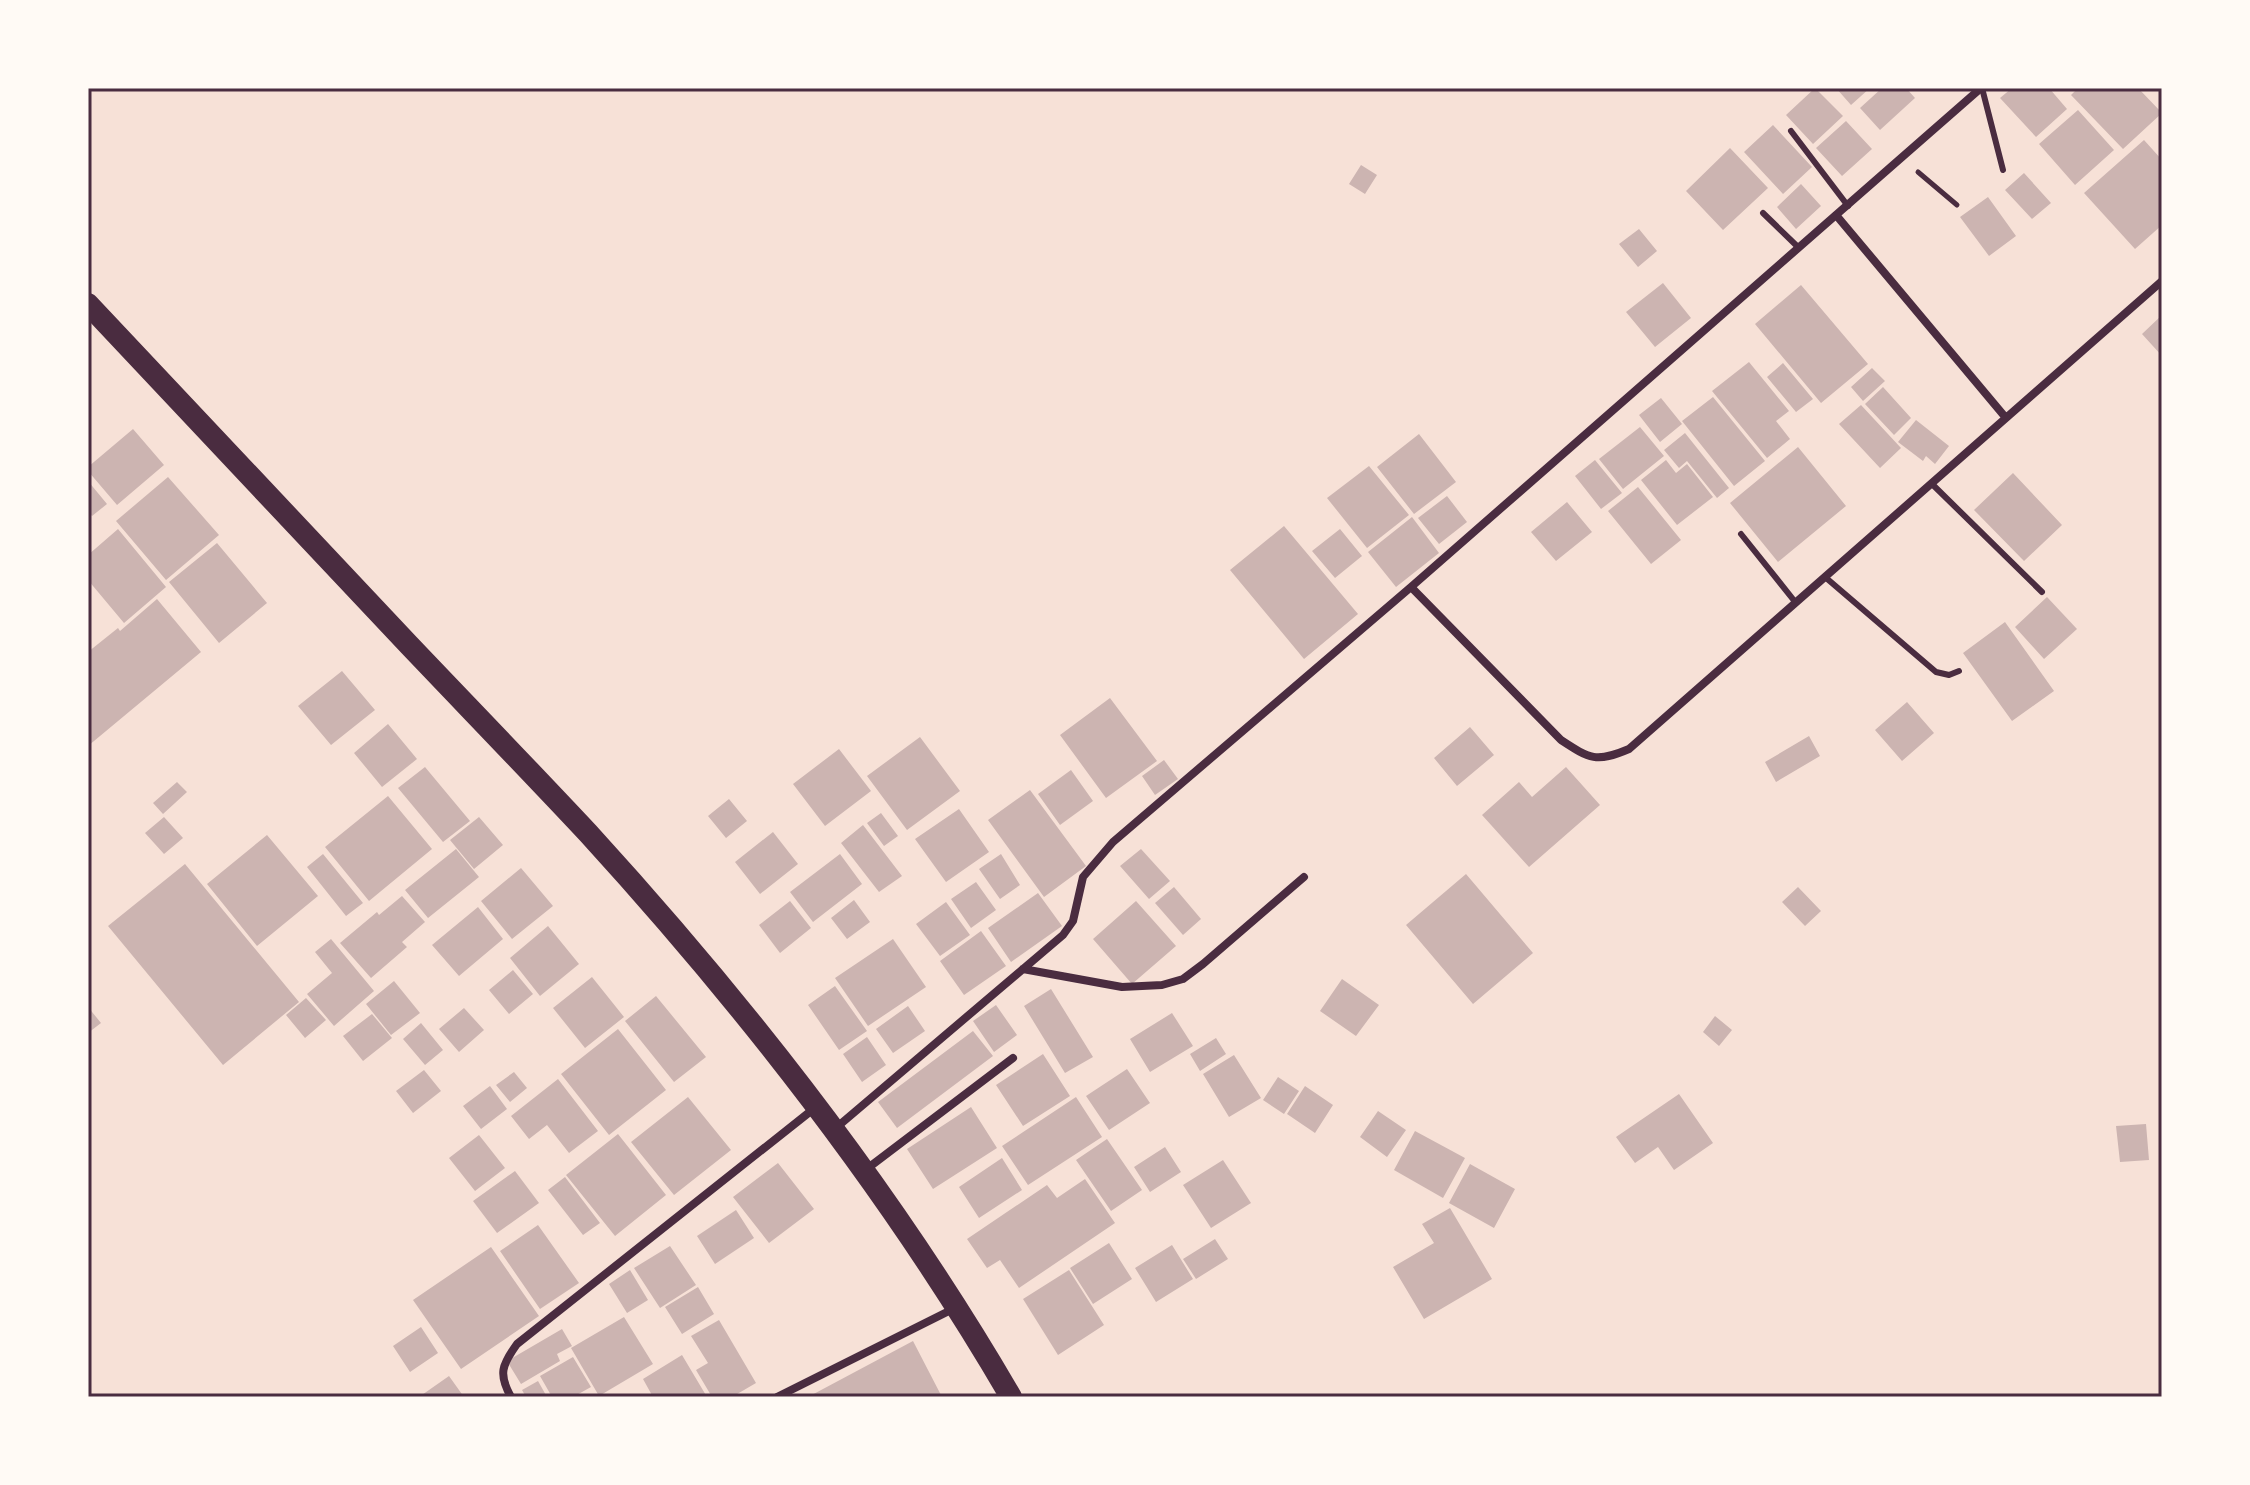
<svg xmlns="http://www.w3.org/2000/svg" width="2250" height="1485" font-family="Cabin,sans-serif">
<rect width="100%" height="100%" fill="#f7e1d7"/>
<path fill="#ccb4b1" d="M1815,88l28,28 -30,28 -27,-29z
M1836,88h34l-19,17z
M1882,88h24l9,10 -35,32 -20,-22z
M2012,88h37l18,21 -31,28 -36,-39z
M2078,88h60l24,25 -39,36 -52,-54z
M2078,110l36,40 -39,35 -36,-41z
M1846,121l26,28 -30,27 -26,-28z
M1773,125l39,42 -29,27 -39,-42z
M2144,140l18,20v65l-27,24 -51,-56z
M1730,148l38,40 -45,42 -37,-39z
M1361,165l16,10 -12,19 -16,-10z
M2024,173l27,30 -19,16 -27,-29z
M1801,184l20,22 -25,23 -19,-22z
M1988,197l28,39 -27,20 -29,-39z
M1639,229l18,22 -19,16 -19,-23z
M1663,283l28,35 -36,29 -29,-35z
M1801,285l67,79 -47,39 -66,-79z
M2162,315v41l-20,-22z
M1749,362l40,49 -13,10 14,18 -23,19 -55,-67z
M1783,363l30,36 -17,13 -29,-35z
M1872,368l13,13 -22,20 -12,-14z
M1883,387l28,31 -17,17 -29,-31z
M1713,397l52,64 -31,25 -52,-65z
M1661,398l21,26 -22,18 -21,-27z
M1861,405l40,43 -21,20 -41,-44z
M1916,420l33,26 -14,18 -9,-8 -3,5 -25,-19z
M1640,427l24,29 -41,33 -24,-30z
M133,429l31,36 -47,40 -29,-34v-4z
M1685,433l44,55 -12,10 -30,-37 -8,7 -15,-18z
M1419,434l37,48 -42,32 -37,-47z
M1798,447l48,59 -68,56 -48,-59z
M1595,460l27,33 -21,16 -26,-33z
M1666,460l10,13 11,-9 26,33 -36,28 -36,-45z
M1369,466l40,49 -42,33 -40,-50z
M2013,473l49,52 -38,36 -50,-51z
M168,477l51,58 -53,45 -50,-59z
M88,481l19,23 -15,12 -4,-4z
M1638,487l43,53 -30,24 -43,-53z
M1447,496l20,26 -28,22 -21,-26z
M1567,502l25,30 -36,29 -25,-29z
M1412,517l27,36 -43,34 -28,-35z
M1284,526l74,88 -54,45 -74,-89z
M118,529l48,58 -42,36 -36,-43v-25z
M1340,529l22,27 -27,22 -23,-27z
M217,543l50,60 -48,40 -50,-61z
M2047,597l30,32 -33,30 -29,-32z
M157,599l44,53 -113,94v-94l30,-24 2,3z
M2005,622l49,69 -42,30 -49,-68z
M342,671l33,39 -44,35 -33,-39z
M1110,698l47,63 -51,37 -46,-63z
M1907,702l27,31 -32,28 -27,-31z
M388,724l29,35 -35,28 -28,-34z
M1470,727l24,28 -37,31 -23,-28z
M1809,736l11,20 -44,26 -11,-20z
M920,737l40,54 -53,39 -40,-54z
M839,749l32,42 -46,35 -32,-42z
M1164,760l14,19 -23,16 -13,-19z
M425,767l45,54 -27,21 -45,-54z
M1566,767l34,38 -71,62 -47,-52 37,-33 13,15z
M1071,770l22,31 -33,24 -22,-31z
M177,782l10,10 -24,22 -10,-11z
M1030,790l56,76 -42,31 -56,-77z
M388,796l44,53 -63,52 -44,-54z
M729,799l18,22 -21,17 -18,-22z
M959,809l30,43 -43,30 -31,-43z
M881,813l17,23 -14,10 -17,-23z
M164,817l19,21 -19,16 -19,-21z
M479,817l24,28 -29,24 -24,-29z
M863,825l39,51 -23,16 -38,-49z
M773,832l25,32 -38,30 -25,-32z
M267,835l51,61 -61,50 -50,-62z
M456,849l23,28 -51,41 -23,-28z
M1141,849l29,32 -21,18 -29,-33z
M323,854l40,49 -17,13 -39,-49z
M840,854l22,30 -49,38 -23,-30z
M1001,854l19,31 -20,14 -21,-30z
M185,864l114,138 -76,63 -115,-139z
M521,868l32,38 -41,33 -31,-38z
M1466,874l67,79 -60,51 -67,-79z
M976,882l20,28 -25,18 -20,-29z
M1174,887l27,32 -18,16 -28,-32z
M1798,887l23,24 -16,15 -23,-24z
M1038,893l24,33 -51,36 -23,-34z
M402,896l23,26 -23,20 5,5 -36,31 -31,-35 37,-31 2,3z
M854,900l16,22 -23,17 -16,-21z
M790,901l21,27 -31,25 -21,-28z
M1136,901l40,45 -44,38 -39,-45z
M946,902l24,33 -30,21 -24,-32z
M478,907l25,32 -44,37 -27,-31z
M548,926l31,38 -39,32 -30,-38z
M981,931l25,35 -42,29 -24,-34z
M331,939l43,52 -40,35 -27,-32 25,-21 -17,-21z
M893,939l33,48 -58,39 -33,-48z
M513,970l20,24 -24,20 -20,-24z
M592,977l32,40 -39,31 -32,-40z
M1342,979l37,26 -23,31 -36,-25z
M394,981l26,32 -29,22 -25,-31z
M835,986l32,45 -28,19 -31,-45z
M1051,989l42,68 -28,16 -41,-67z
M656,996l50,61 -32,25 -49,-61z
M306,998l20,22 -21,18 -19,-23z
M996,1005l21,30 -23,17 -21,-31z
M908,1006l17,25 -32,22 -17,-24z
M88,1007l13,16 -13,10z
M464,1008l20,22 -25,22 -20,-23z
M1172,1013l21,33 -43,26 -20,-33z
M372,1014l20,24 -29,23 -20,-25z
M1715,1016l17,14 -13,16 -16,-14z
M421,1023l22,27 -18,15 -22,-26z
M618,1029l48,61 -57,45 -48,-61z
M973,1031l20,25 -96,72 -19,-26z
M867,1037l19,28 -24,17 -19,-28z
M1216,1038l10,16 -26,17 -10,-17z
M1043,1054l27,42 -47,30 -27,-41z
M1234,1055l27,43 -32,19 -26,-43z
M1127,1069l23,34 -41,27 -23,-34z
M424,1070l17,21 -28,22 -17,-22z
M514,1072l13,16 -17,14 -14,-17z
M1278,1077l21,14 -15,23 -21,-14z
M558,1079l40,52 -29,22 -22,-28 -18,14 -18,-23z
M490,1086l17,23 -26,20 -18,-23z
M1305,1086l28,19 -18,28 -28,-19z
M1679,1094l34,49 -39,27 -16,-23 -23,16 -19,-26z
M688,1097l43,53 -57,45 -43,-53z
M1076,1097l26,40 -74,48 -26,-39z
M971,1107l26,41 -64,41 -26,-40z
M1378,1111l28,19 -19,27 -27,-20z
M2146,1124l3,36 -29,2 -4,-36z
M1415,1131l50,27 -22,40 -49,-28z
M618,1134l48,61 -51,41 -49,-61z
M479,1135l26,33 -30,23 -26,-33z
M1107,1139l35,51 -31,21 -35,-51z
M1165,1147l16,25 -31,20 -16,-25z
M1002,1158l20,32 -43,28 -20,-31z
M1223,1160l28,43 -40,25 -28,-43z
M778,1163l36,46 -45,34 -36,-46z
M1470,1164l45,25 -21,39 -45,-25z
M515,1171l24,32 -42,30 -24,-32z
M565,1177l35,46 -17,12 -35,-45z
M1085,1179l30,44 -96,65 -19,-28 -13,8 -20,-29 80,-54 10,13z
M1450,1208l42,71 -68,40 -31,-52 41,-24 -12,-19z
M736,1210l18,28 -39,26 -18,-28z
M538,1225l41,58 -39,26 -40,-58z
M1215,1239l13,20 -32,20 -13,-20z
M1109,1243l23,36 -39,25 -23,-36z
M1172,1245l21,34 -37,23 -21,-34z
M670,1246l26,39 -36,23 -26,-40z
M491,1247l48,69 -78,53 -48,-69z
M630,1270l18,30 -21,13 -18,-29z
M1069,1270l35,55 -46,30 -35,-56z
M698,1287l16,27 -32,20 -17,-27z
M624,1317l29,47 -54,32 -28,-48z
M719,1320l37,63 -24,14h-20l-16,-27 12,-7 -17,-27z
M421,1327l17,26 -28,19 -17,-26z
M562,1329l10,17 -15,8 3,7 -39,23 -14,-23z
M913,1341l29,56h-134z
M682,1355l25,42h-54l-10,-18z
M573,1357l18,30 -18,10h-21l-12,-21z
M449,1376l15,21h-45z
M538,1381l9,16h-21l-4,-7z"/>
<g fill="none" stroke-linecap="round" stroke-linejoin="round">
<path stroke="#4a2c40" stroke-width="5" d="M1918,172l39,33"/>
<path stroke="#4a2c40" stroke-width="6" d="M1982,88l21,82
M1791,131l57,75
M1763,213l36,35
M1932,484l110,108
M1741,534l55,69
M1825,577l111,95 13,3 10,-4"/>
<path stroke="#4a2c40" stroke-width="8" d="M1836,215l170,203
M1411,587l150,153c29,19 35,23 68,9l533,-468
M1023,969l99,18 40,-2 21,-6 20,-15 101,-87
M837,1127l226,-192 10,-14 10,-44 30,-35 298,-255 570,-499
M864,1171l149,-113
M511,1397c-13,-23 -9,-32 6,-53l299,-237
M777,1397l178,-89"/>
<path stroke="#4a2c40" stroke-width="22" d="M88,304c107,114 214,228 321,341 60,63 120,125 179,188 158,173 305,361 423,564"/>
</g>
<rect width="2250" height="1485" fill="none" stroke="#fffaf5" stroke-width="180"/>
<rect x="90" y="90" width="2070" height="1305" fill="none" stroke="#4a2c40" stroke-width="3"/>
</svg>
